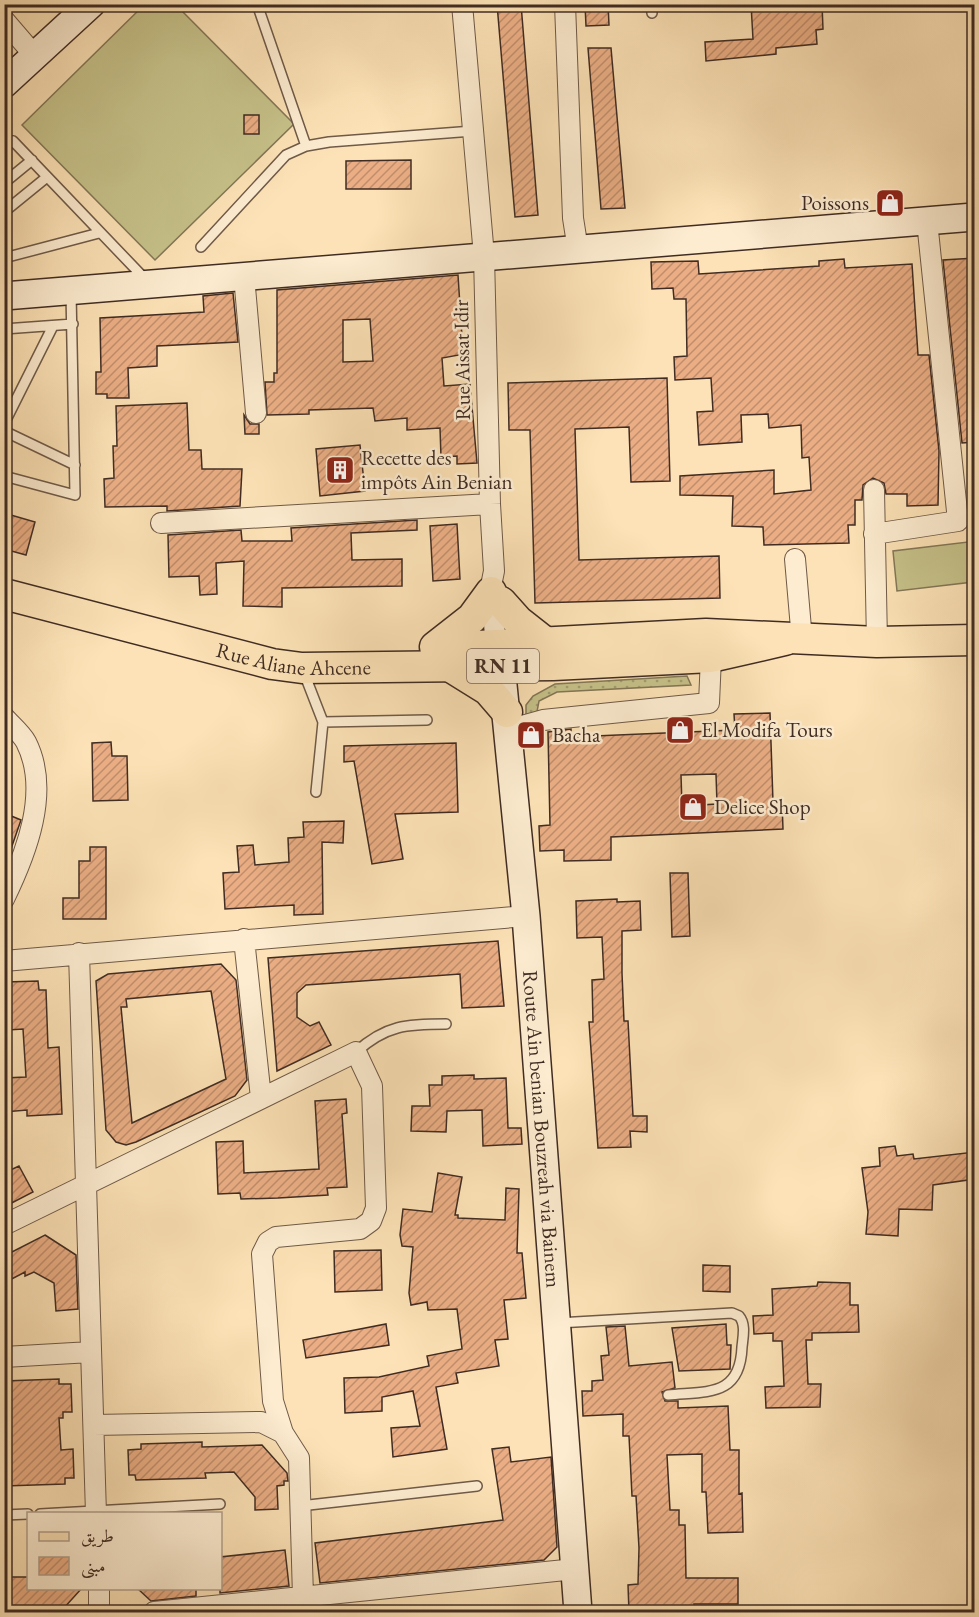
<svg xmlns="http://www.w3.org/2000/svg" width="979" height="1617" font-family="'EB Garamond',Amiri,serif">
<defs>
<pattern id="grass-dots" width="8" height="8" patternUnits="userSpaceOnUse" patternTransform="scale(1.5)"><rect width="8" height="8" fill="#c6c189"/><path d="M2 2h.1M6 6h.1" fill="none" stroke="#a29d70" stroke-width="1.8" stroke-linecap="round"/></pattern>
<pattern id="building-hatch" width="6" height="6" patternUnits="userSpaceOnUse" patternTransform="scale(1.5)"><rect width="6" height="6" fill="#ebae84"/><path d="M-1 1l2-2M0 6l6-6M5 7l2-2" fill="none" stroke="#c08e6c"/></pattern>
</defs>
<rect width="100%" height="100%" fill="#fce2b6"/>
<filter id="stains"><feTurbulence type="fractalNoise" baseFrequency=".00333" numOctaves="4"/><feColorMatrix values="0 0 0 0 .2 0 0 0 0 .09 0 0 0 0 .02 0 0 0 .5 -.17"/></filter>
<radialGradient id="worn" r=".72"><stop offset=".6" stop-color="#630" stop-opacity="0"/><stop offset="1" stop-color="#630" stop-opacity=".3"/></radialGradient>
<path fill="url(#grass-dots)" stroke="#837656" stroke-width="1.5" d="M687,676l4,9 -134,7 -18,9 -3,16 -10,1v-13l7,-9 22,-12z"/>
<path fill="#c6c189" stroke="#837656" stroke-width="1.5" d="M145,4l31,1 118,119 -139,136 -133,-135z
M968,542l5,40 -76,9 -4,-40z"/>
<path fill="url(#building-hatch)" stroke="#402c23" stroke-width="1.5" fill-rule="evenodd" d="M497,4h24l17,211 -23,2z
M585,4h23l1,21 -23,1z
M751,4h71l1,25 -7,1 1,14 -41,4v6l-70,7 -1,-19 48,-3z
M588,48h23l14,160 -24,1z
M244,115h15v19h-15z
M411,160v29h-65v-28z
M975,258v184l-13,1 -19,-183z
M844,259l1,9 67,-4 6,91h11l10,96 -1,54 -31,1v-12h-21l-2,-11 -11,-5 -10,7 -1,15h-7v25h-7l1,18 -85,2 -1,-18 -31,-1 1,-30 -53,-1v-19l94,-6v24l37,-4 -2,-33 -7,1 -1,-33 -32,3 -1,-14 -27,1 1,27 -43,3 -2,-33 16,-1 -2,-33 -36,2 -1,-23 13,-1 -1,-57h-12l-1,-11 -21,1 -1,-27 47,-1 1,13 120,-8v-5z
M458,275l4,62 5,-1 3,17 -28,5 2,28 26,-2 7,79 -20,1v-8l-16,1 -1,-29 -33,2v-12l-32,3 -2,-13 -64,2v4l-42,1 -2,-33h9v-9h3v-83zM370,319l3,42 -30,1v-42z
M233,293l5,49 -81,4v20l-29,2 1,30h-22v-4h-11v-22h5l-1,-54 104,-6 -1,-16z
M667,378l3,103 -39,1 -2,-55 -54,2 4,131 140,-4 1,42 -185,5 -5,-173h-21l-1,-47z
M187,403l2,47h12l1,19h40l-2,37 -73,5v-5l-62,1 -1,-28 10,-1 -1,-32h4l-1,-40z
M244,415l6,9h9v10h-14z
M360,445l5,46 -45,5 -4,-47z
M4,513l31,9 -9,33 -22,-6z
M417,520v10l-66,3 1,27 50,-1v27l-120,2v19l-39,-1 1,-45 -28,2 1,31 -17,1 -1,-19 -30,1 -1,-42 73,-5 1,11h50l-1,-13z
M457,524l3,55 -27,2 -3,-55z
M770,713l3,89h9l1,27 -172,8v23l-47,1v-11l-24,1 -1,-25 11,-1 -2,-93 23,-3v8l164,-7 -1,-16zM716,774l1,30 -35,2 -1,-31z
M111,742l1,14h15l1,44 -35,1 -1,-58z
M456,743l2,69 -63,2 8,45 -31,5 -18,-103 -10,1v-16z
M4,813l17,7 -17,49z
M344,821l-1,22 -21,-1 1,72 -29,1v-10l-69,4 -2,-36 16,-1 -2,-26 16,-1 2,20 34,-3 -1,-24 16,-1 -1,-15z
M90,847h16v72h-43v-21h16v-37h11z
M670,873h18l2,63 -18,1z
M617,899v3l23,-1 1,29 -19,1v42l2,48h4l5,95h14v16l-17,-1 1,16 -33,1 -9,-126h4l-1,-42 12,-1 -2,-42 -25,1 -1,-37z
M498,941l6,65 -42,2 -2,-34 -154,11 -9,8v24l13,9 9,-4 12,23 -54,26 -9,-113z
M221,964l15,16 11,100 -12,16 -99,46 -10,3 -10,-3 -10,-12 -10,-149 12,-7zM211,991l15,88 -94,44 -11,-116h6l-1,-8z
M38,981l1,9h7l2,58 11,-1 3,67 -35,2v-6l-23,2v-34l22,-1 -3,-48 -15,1 -2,-48z
M474,1075v4l32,-1 2,50h13l1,16 -39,2 -1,-36 -35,1 -1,21 -35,-1 1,-25h18l-1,-21h13v-9z
M346,1099l1,14 -5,1 5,73 -20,1 1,7 -50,3 -37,1 -1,-6 -22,1 -2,-52 27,-1 1,32 75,-4 -4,-68z
M895,1146l2,10 16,-2 1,5 61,-7v27l-42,6 -1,25 -33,-1 -1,27 -32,-2 2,-22 -6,-44 18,-2 -1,-18z
M19,1166l14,26 -29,15v-34z
M438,1173l24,4 -7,38h3v3l47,2 1,-32 13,1 -2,64h5l4,45 -22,2 4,39 -13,1 4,26 -43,7 2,10 -22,4 11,62 -54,8 -2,-29 29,-2 -7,-35 -31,6v14l-37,2 -1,-35 35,-1 50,-11 -2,-10 35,-7 -5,-40 -29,1 -1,-8 -16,3 -2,-12 4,-46 -11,-1 -2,-11 3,-26 29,3z
M45,1235l31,20 2,54 -22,2 -2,-28 -20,-11 -9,4v-4l-21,11v-27z
M381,1250l1,40 -47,2 -1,-41z
M703,1265l27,1v26l-27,-1z
M818,1282l32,1v22h8l1,27 -47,1v7h-6l2,44h13l-1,23 -54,1 -1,-21 19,-1 -2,-45h-9v-8l-19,1 -1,-18 20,-1 -1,-26 45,-3z
M386,1324l3,21 -83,13 -3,-18z
M726,1324l1,21h4l-1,24 -51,2 -7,-43z
M625,1326l4,40 43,-4 3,26 -13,4 3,9h13v7l50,-2 2,44h9v44l3,-1 1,39 -35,1 -2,-41h-4v-38l-35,1 3,55h9v15h6l1,53h52v26h-44v8h-65l-1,-27 10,-1 1,-36 -3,-52h-4l-3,-60h-6v-22l-40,2 -1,-25h10v-10l11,-1 -2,-24 8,-1 -3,-28z
M59,1379v5h12l1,28h-9v6h-4l2,32 12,-1 1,29h-9v6l-61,2v-105z
M202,1442v5l60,-2 25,28 1,8h-4v4l-7,1 1,23 -23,1v-13l-21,-25 -29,1 1,5 -70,2 -1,-5h-6l-1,-25 13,-1v-5z
M509,1447l2,15 40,-5 6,90 -13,13 -224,23 -5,-40 188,-23 -11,-71z
M285,1550l4,36 -69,7v-36z
M4,1577h24v11h54l-19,21 -59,-2z
M137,1588h59v8l-45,5z"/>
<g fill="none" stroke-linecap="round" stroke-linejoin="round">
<g stroke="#6f5a48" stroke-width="12">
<path id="lane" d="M257,4l49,142
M651,4l1,9
M4,148l9,-7 133,139
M4,183l28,-23
M4,212l43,-35
M201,247l85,-92 20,-9 23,-4 144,-11
M4,258l95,-25
M4,329l69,-5
M4,424l49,-98
M4,431l71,34
M4,476l71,19 -4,-202
M304,673l19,49 -7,70
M323,722l104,-2
M356,1052c30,-27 51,-28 90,-28
M558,1323l174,-10 7,3c7,8 4,21 3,31 -2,50 -34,44 -74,48
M300,1506l177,-20
M40,1514l180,-10
M4,1515l24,-1"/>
</g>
<g stroke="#6f5a48" stroke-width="22">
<path id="street" d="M462,4l22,252 6,248 4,67 -3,15 4,50 4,9
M565,4l8,214 5,32
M4,20l31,36
M244,276l12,137
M874,490l3,152
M161,523l329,-19
M874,534l84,-13 -31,-300
M795,559l7,81
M4,717c7,8 17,16 22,25 25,49 0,112 -22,157
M508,730l35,-10 166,-17 2,-46
M244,939l17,159
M79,953l17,561
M4,961l522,-45
M4,1225l352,-173 16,34 4,122 -5,13 -11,8 -84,8 -8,5 -6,12 11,147 10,32
M4,1357l87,-5
M94,1425l167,-3 22,11 16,25 4,139
M99,1588v24
M154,1612l421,-43"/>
</g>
<g stroke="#402c23" stroke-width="30">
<g id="secondary">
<path d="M4,84l87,-80"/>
<path d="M4,296l970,-79"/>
<path id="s1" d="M499,645l27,271 52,696"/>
</g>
</g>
<g stroke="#402c23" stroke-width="33">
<g id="primary">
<path id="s2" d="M4,594l268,70 30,4 251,-3 158,-8 74,-17"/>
<path d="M501,602l17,19 28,22"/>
<path d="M435,647l37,-29 19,-26"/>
<path d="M459,647l247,-13 171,8 97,-2"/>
<path d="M451,667l37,23 19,22"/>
</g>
</g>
<use href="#lane" stroke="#fdecd0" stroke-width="9"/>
<use href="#street" stroke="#fdecd0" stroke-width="20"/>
<use href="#secondary" stroke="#fdecd0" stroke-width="27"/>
<use href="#primary" stroke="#fce2b6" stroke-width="30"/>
</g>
<defs>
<g id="shop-square" transform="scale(1.5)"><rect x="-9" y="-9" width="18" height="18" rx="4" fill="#8f2418" stroke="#fdecd0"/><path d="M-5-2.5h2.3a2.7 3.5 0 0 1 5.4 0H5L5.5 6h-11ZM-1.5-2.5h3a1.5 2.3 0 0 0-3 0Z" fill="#fff"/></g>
<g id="building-square" transform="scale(1.5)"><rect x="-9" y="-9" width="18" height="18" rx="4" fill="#8f2418" stroke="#fdecd0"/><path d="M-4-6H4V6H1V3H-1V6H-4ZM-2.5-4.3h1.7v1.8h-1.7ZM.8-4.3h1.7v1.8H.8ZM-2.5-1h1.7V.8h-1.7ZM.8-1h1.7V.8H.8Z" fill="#fff"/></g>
</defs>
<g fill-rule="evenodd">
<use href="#shop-square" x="890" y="203"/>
<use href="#building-square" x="340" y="470"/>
<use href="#shop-square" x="680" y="730"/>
<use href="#shop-square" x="531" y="735"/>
<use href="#shop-square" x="693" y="807"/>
</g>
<g text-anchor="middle" stroke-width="5" stroke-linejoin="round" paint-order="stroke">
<rect fill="#fdecd0" stroke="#796657" stroke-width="1.5" x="467" y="649" width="72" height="34" rx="4.5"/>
<g font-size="20" font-weight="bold" fill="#402c23">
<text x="503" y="673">RN 11</text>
</g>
<g font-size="21" fill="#402c23" stroke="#fdecd0" text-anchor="start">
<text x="869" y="210" text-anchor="end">Poissons</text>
<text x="361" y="465">Recette des<tspan x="361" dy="24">impôts Ain Benian</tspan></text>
<text x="701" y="737">El Modifa Tours</text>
<text x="552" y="742">Bacha</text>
<text x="714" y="814">Delice Shop</text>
</g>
<g font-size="21" fill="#402c23" stroke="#fdecd0">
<text transform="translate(462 360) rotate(-91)" y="7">Rue Aissat Idir</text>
<text dy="7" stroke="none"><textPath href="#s2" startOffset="298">Rue Aliane Ahcene</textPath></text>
<text dy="7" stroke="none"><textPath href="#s1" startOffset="486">Route Ain benian Bouzreah via Bainem</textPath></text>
</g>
</g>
<rect width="979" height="1617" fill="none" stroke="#fce2b6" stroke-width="24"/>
<rect x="6" y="6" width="967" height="1605" fill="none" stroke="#402c23" stroke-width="3"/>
<rect x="12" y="12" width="955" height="1593" fill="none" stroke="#402c23" stroke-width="1.5"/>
<rect x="27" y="1512" width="195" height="78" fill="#fdecd0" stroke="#b19f8b" stroke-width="1.5"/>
<rect x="39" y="1532" width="30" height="9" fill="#fce2b6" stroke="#b19f8b" stroke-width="1.5"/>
<text x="81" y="1542" font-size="18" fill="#402c23">طريق</text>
<rect x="39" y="1557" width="30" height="18" fill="url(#building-hatch)" stroke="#b19f8b" stroke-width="1.5"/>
<text x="81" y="1572" font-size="18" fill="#402c23">مبنى</text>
<rect width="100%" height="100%" filter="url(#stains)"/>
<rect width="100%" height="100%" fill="url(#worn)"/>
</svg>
